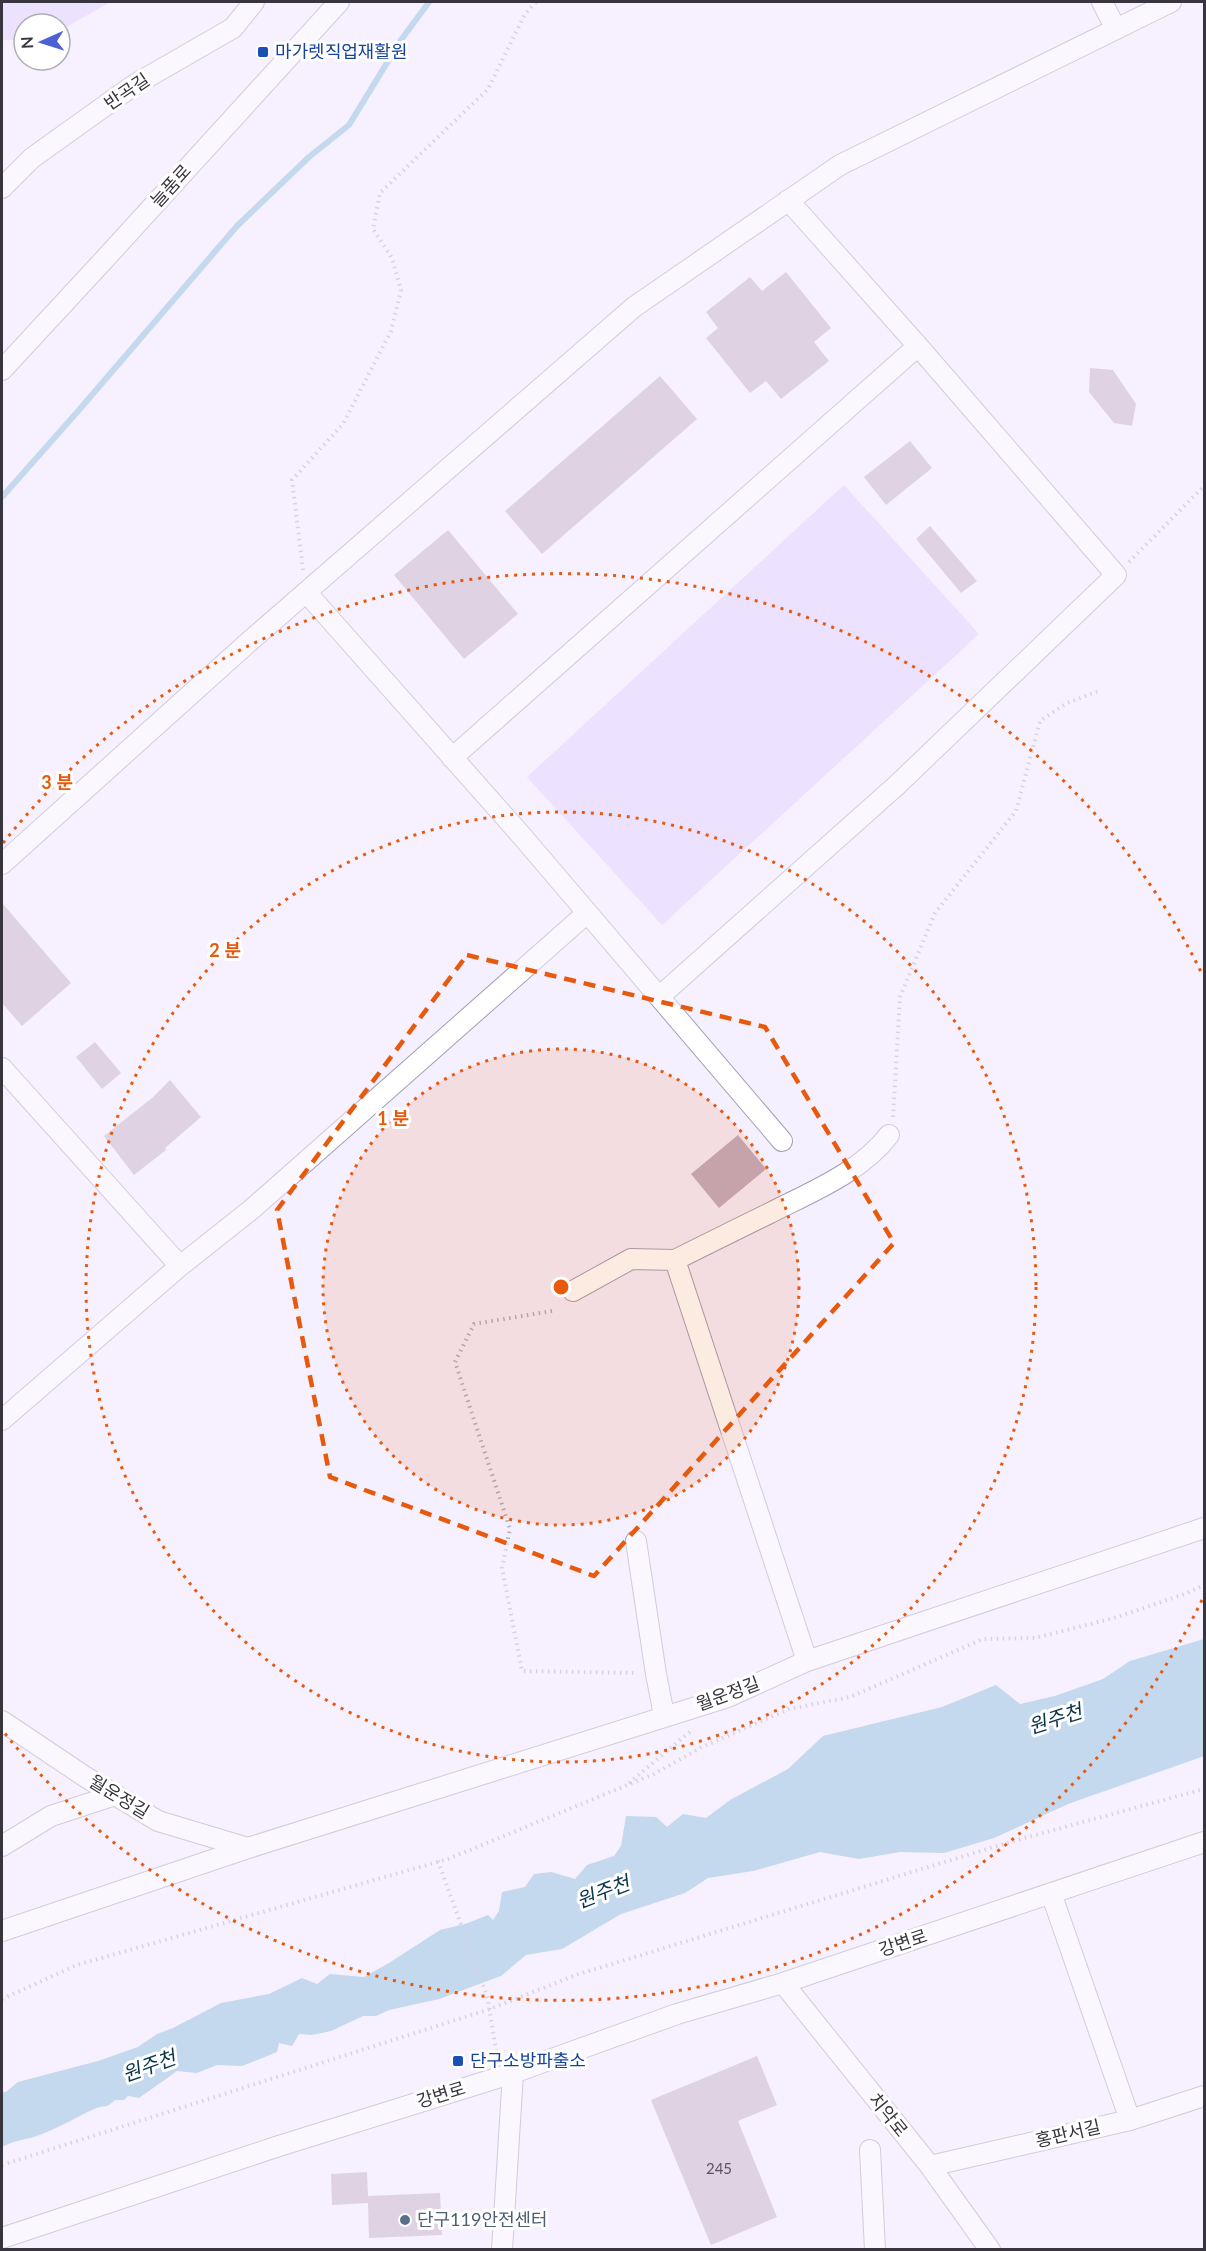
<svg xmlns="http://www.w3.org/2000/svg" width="1206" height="2251" font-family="Lato,'Noto Sans KR',sans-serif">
<rect width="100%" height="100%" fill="#f5f0ff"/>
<path fill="#e1cffc" d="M2,2h108l-50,29v-7h-36v16h-22z
M844,485l135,149 -317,291 -135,-148z"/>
<path fill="#87bada" d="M1204,1639v117l-136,48 -74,34 -50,15 -44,-1 -41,7 -39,-7 -67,19 -45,7 -23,15 -64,21 -59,35 -36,6 -25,21 -62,23 -50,11 -13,6h-13l-32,15 -19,4 -13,-1 -7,12 -13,-3 -2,9 -35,14 -25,-1 -20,8 -20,-2 -38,27 -11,-2 -4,4h-9c-10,10 -10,4 -21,9 -17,8 -34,18 -52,25 -14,6 -26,5 -40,13v-55h4l12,-10 80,-21 40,-14 19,-13 16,-6 48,-25 48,-9 33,-16 15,6 13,-10 34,3 25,-14 51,-33 25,-6 23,-9 5,5 6,-9 3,-19 23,-5 9,-13 17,-2 24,7 12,-14 27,-9 7,-10 5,-30 30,1 11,10 16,-13 23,4 24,-18 58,-31 35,-33 119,-29 54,-22 24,19 35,-8 48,-17 27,-18z"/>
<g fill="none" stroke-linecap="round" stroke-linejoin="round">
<path stroke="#87bada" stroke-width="6" d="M2,497l77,-87 158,-184 72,-69 40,-32 52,-85 28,-38"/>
</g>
<path fill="#c2aec1" d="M786,272l45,56 -17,14 15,19 -48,38 -15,-18 -16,12 -44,-55 12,-10 -12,-16 44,-35 12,14z
M1090,368l23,2 23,34 -4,22 -18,-3 -25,-31z
M660,376l37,43 -155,135 -37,-43z
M910,441l22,27 -46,37 -22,-28z
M930,526l47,55 -16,12 -45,-54z
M448,530l70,84 -54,45 -70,-84z
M2,903l69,80 -49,43 -20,-23z
M95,1042l26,31 -19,16 -26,-32z
M170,1080l31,37 -36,31 1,2 -32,25 -30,-39 48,-38z
M738,1135l28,34 -47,39 -28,-34z
M757,2056l20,49 -39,16 39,96 -66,28 -60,-145z
M367,2172l1,24 72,-3 2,42 -73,3 -1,-35 -36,2 -1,-31z"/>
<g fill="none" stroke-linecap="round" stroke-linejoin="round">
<g stroke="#a79eb5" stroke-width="22">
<path id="minor" d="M1102,2l14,27
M2,188l30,-30 102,-73 99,-57 21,-26
M2,370l100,-108 237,-260
M306,592l215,243 261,306
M452,758l466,-412
M2,864l249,-224 383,-333 206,-142 331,-163
M659,997l238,-212 219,-210 -198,-229 -130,-146
M2,1068l178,198
M573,1291l58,-32 44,1
M2,1420l178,-154 72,-57 335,-296
M636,1541l20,133 8,41
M807,1661l-132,-401c32,-16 64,-32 95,-47 41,-21 91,-41 119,-78
M2,1721l82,55 74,45 90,27
M2,1846l49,-30 64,-21
M1051,1893l79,227
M2,1931l246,-83 480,-151 79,-36 397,-133
M783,1983l147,183 60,84
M870,2150l5,100
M930,2166l200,-46 74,-24
M2,2238l277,-92 234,-73 164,-59 106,-31 421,-141
M502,2250l11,-177"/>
</g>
<path stroke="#b3aebb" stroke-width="4" stroke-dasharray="1.5 4.5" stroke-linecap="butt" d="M1129,562l75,-76
M303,570l-11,-90 51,-56 48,-93 10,-41 -9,-32 -19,-29 7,-36 108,-104 37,-75 11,-12
M893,1117l7,-120 35,-84 81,-102 24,-90 27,-18 32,-12
M552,1311l-78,13 -19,38 55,167 -8,39 20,103 115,2
M629,1783l63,-53
M438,1861l50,138 9,59
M2,1999l75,-34 371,-106 206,-85 48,-27 87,-38 61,-12 133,-58 52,-1 79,-20 71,-24 19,-9
M2,2165l488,-156 86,-34 434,-133 194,-53"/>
<use href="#minor" stroke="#fff" stroke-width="20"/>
</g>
<path d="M0 0H1206V2251H0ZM467,955l298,72 129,216 -300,333 -264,-99 -53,-267z" fill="#f5f0ff" fill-opacity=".55" fill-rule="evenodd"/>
<path fill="none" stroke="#e8590c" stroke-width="4.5" stroke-dasharray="12 8" stroke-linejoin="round" d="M467,955l298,72 129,216 -300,333 -264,-99 -53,-267z"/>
<circle cx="561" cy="1287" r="238" fill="#e8590c" fill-opacity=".12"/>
<g fill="none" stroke="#e8590c" stroke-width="3" stroke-dasharray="3 6">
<circle cx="561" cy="1287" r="238"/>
<circle cx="561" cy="1287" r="475"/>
<path d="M1202 1600A713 713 0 0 1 3 1731M3 843A713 713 0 0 1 1202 974"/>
</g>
<g fill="#1a4fb4" stroke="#fff" stroke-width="2">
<rect x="257" y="46" width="12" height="12" rx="3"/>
<rect x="452" y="2055" width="12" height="12" rx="3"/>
</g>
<circle fill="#5c6f8a" stroke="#fff" stroke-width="2" cx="405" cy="2220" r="6"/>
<g text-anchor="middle" stroke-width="6" stroke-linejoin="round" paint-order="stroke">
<g font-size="15" fill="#5a535f">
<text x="719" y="2174">245</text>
</g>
<g font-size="18" fill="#164399" stroke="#fff" text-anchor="start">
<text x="275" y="58">마가렛직업재활원</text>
<text x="470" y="2067">단구소방파출소</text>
</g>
<g font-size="18" fill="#38353e" stroke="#fff">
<text transform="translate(127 92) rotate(-34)" y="6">반곡길</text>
<text transform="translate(171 186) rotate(-48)" y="6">늘품로</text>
<text transform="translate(728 1694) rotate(-20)" y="6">월운정길</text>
<text transform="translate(119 1797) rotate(31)" y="6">월운정길</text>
<text transform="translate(903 1943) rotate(-18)" y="6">강변로</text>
<text transform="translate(441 2095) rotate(-17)" y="6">강변로</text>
<text transform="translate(888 2115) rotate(51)" y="6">치악로</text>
<text transform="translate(1068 2134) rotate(-13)" y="6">홍판서길</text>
</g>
<g font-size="18" fill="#4e5e75" stroke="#fff" text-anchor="start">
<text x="417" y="2226">단구119안전센터</text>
</g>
<g font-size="20" font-style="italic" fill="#09354b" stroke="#fff">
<text transform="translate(1055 1719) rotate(-18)" y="7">원주천</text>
<text transform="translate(603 1892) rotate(-21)" y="7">원주천</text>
<text transform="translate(149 2066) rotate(-20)" y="7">원주천</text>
</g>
</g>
<circle cx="561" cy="1287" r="9" fill="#e8590c" stroke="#fff" stroke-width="3"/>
<g font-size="18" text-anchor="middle" font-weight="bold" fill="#e8590c" stroke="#fff" stroke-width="6" stroke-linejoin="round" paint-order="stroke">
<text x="57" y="789">3 분</text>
<text x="225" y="957">2 분</text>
<text x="393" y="1125">1 분</text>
</g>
<rect width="1206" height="2251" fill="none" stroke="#38353e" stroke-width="6"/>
<g transform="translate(42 42) rotate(267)"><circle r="28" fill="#ffffff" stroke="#afaeb2" stroke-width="1.5"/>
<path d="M0-4.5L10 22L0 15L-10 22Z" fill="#4c61d6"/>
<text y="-9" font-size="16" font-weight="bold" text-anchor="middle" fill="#38353e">N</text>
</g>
</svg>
